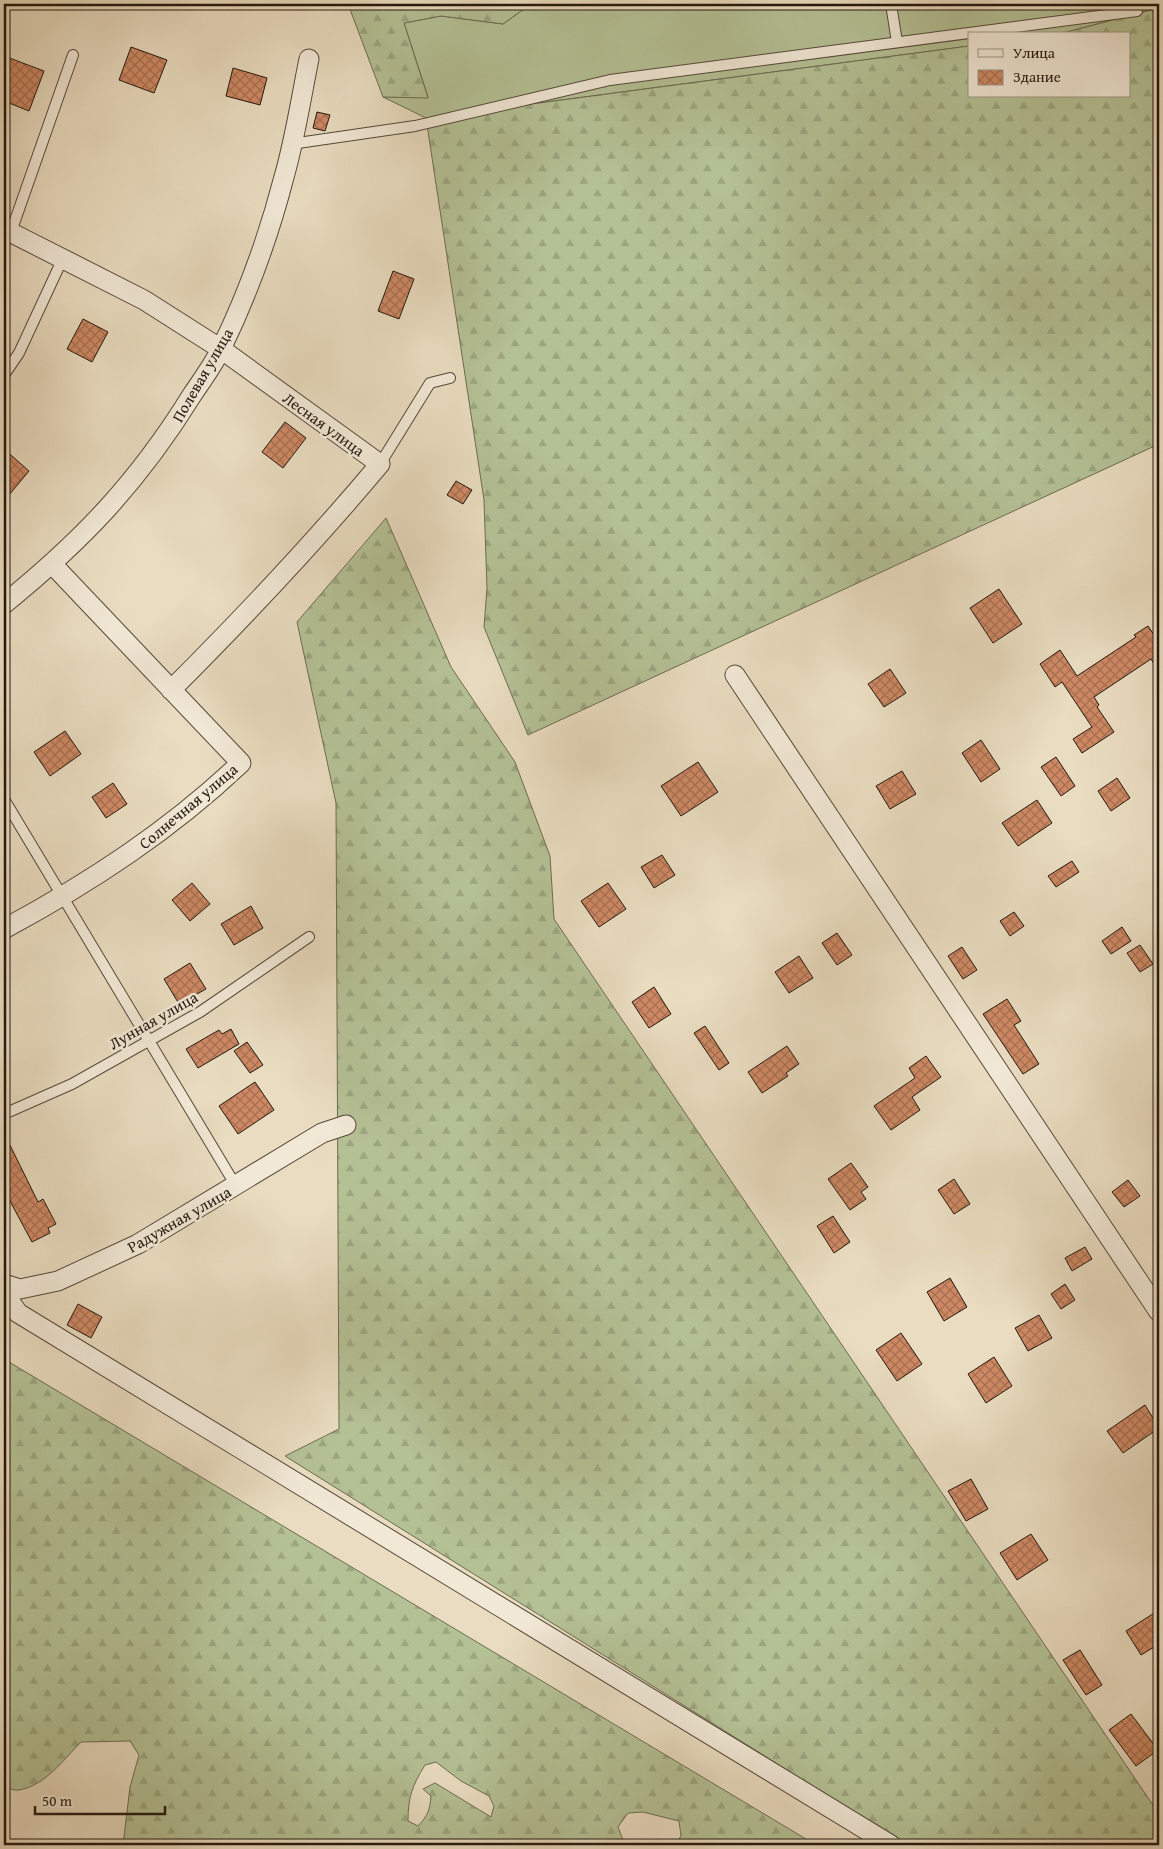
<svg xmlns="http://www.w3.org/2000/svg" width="1163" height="1849" font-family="'Gentium Book Plus',serif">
<defs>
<pattern id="forest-firs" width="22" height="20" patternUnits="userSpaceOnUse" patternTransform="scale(1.25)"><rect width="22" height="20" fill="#b4c195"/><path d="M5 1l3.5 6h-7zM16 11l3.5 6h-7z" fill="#9ba57f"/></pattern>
<pattern id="building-cross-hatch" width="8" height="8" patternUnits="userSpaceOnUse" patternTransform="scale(1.25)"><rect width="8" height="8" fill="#ce8964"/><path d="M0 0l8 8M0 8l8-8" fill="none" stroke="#a76f51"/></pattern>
</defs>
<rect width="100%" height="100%" fill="#e9dcc0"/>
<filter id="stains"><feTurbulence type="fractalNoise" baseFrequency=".004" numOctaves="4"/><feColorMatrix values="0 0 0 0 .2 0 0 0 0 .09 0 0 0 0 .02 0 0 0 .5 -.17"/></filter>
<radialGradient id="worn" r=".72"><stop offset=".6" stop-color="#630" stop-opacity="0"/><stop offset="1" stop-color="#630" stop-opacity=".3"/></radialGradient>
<path fill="#b4c195" stroke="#6c6c52" d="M531,4h628v4l-100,26h-90v12l-543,72 -43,-21h45l-24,-74 37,-7 62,8z"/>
<path fill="url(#forest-firs)" stroke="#6c6c52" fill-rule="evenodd" d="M348,4h183l-28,20 -62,-8 -37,7 24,75 -45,-1z
M1159,8v436l-631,291 -44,-108 3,-39 -3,-88 -58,-382 543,-72v50h160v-62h-70z
M386,518l65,149 64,95 35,94 4,63 605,895v31h-252l-622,-389 54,-27 -3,-626 -39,-181z
M4,1359l812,486h-141l6,-9 -2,-15 -36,-9 -15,1 -10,14 6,16 -6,2h-94l-12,-3 -16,3h-373l7,-58 9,-32 -9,-14 -49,1c-17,17 -36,44 -62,48 -5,1 -11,-2 -15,-4zM436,1762l25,19 28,15 5,10 -3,11 -56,-34 -12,6 8,7c-1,13 -3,20 -13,30l-10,-5c0,-24 4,-35 17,-56z"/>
<path fill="url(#building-cross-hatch)" stroke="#24180e" d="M131,47l36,13 -13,33 -35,-13z
M4,56l40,15 -15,40 -25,-10z
M233,68l34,10 -7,27 -34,-9z
M317,112l13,3 -5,16 -12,-3z
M393,271l21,8 -15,40 -21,-8z
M83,319l25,13 -16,30 -25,-13z
M285,422l21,16 -23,30 -21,-16z
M4,449l25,22 -25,30z
M456,481l16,9 -9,14 -16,-9z
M999,589l23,35 -29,19 -23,-35z
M1148,626l11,16v30l-8,-13 -57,38 5,8 -2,2 17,25 -32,21 -9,-14 19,-12 -30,-45 -7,5 -15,-23 20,-14 17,26 59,-39 -2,-2z
M890,669l16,24 -22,14 -16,-23z
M65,731l16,23 -31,22 -16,-24z
M981,740l19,29 -19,13 -19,-29z
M1056,757l19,29 -14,10 -20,-29z
M698,762l20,30 -37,24 -20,-30z
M902,771l14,23 -26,15 -14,-23z
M1117,778l13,20 -19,13 -13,-20z
M113,783l14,21 -21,14 -14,-21z
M1037,800l15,23 -34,23 -16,-23z
M662,855l13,20 -21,13 -13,-21z
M1072,861l7,11 -23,15 -8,-11z
M192,883l18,21 -20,17 -18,-21z
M608,883l18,26 -27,18 -18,-26z
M251,906l12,22 -29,17 -13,-21z
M1014,912l10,14 -14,10 -10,-15z
M1122,927l9,14 -20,13 -9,-13z
M837,933l15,22 -15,10 -15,-22z
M1140,945l13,19 -13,8 -13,-19z
M962,947l15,23 -14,9 -15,-23z
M799,956l14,22 -24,15 -14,-21z
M190,963l16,26 -27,15 -15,-25z
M654,987l17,27 -22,14 -17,-26z
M1007,999l14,22 -7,4 25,39 -16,10 -40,-60z
M705,1026l24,37 -10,7 -25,-37z
M231,1029l8,15 -41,24 -12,-19 33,-19 3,4z
M247,1042l16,23 -13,8 -16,-22z
M787,1046l12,18 -13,9 2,3 -26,17 -14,-21z
M926,1056l15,21 -29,20 8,13 -29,20 -17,-24 41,-28 -6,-10z
M255,1082l19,28 -36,24 -19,-28z
M4,1133l34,69 5,-3 13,25 -8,4 2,5 -18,9 -28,-52z
M851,1163l17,24 -7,5 5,7 -16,11 -22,-31z
M954,1179l16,25 -16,10 -16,-24z
M1128,1180l12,16 -16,11 -12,-15z
M833,1216l17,26 -16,11 -17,-27z
M1085,1247l7,12 -20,12 -7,-13z
M950,1278l17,29 -23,14 -17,-29z
M1065,1284l10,16 -14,9 -10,-15z
M78,1304l24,13 -11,21 -24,-13z
M1039,1315l13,23 -24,13 -13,-23z
M901,1333l21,31 -25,17 -21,-31z
M994,1357l18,29 -26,17 -18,-29z
M1145,1405l14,23 -36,25 -16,-22z
M971,1479l17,30 -22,12 -18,-30z
M1031,1534l17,26 -31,20 -17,-27z
M1159,1610v34l-18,11 -15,-24z
M1080,1650l22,35 -16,10 -23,-35z
M1131,1714l27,36 -22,16 -27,-36z"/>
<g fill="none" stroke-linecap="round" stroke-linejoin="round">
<g stroke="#55493a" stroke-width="12">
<path id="service" d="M891,4l6,38
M291,144l124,-18 195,-46 527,-69 -2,-7
M11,232l62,-177
M4,375l15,-22 44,-95
M380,464l50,-81 20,-5
M4,799l232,387
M4,1114l68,-30 128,-72 109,-75"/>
</g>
<g stroke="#55493a" stroke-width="21">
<path id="minor" d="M4,229l140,71 77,49 159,115c-67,80 -135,152 -209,226
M4,604c79,-64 134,-122 188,-209 10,-15 22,-31 30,-48 26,-54 47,-112 62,-170 11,-38 17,-79 25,-118
M735,675l424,637
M4,929c87,-47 165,-98 237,-166l-188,-198
M4,1284l16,5 38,-8 80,-37 184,-111 24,-8
M4,1293l14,20 873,532"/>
</g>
<use href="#service" stroke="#f1e8d6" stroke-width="10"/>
<use href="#minor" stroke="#f1e8d6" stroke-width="19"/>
</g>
<g text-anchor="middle" stroke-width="5" stroke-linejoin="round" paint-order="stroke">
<g font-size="16" fill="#24180e" stroke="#f1e8d6">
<text transform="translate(202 375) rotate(-60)" y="6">Полевая улица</text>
<text transform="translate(324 424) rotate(36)" y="6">Лесная улица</text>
<text transform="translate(188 806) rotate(-40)" y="6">Солнечная улица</text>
<text transform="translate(153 1020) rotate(-30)" y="6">Лунная улица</text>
<text transform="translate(179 1219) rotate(-30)" y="6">Радужная улица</text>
</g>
</g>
<rect width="1163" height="1849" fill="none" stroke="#e9dcc0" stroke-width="20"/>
<rect x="5" y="5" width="1153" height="1839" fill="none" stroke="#24180e" stroke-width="2.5"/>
<rect x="10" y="10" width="1143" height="1829" fill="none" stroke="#24180e"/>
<rect x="968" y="32" width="162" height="65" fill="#f1e8d6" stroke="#9f9586"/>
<rect x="978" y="49" width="25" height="8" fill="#f1e8d6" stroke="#9f9586"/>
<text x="1013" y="58" font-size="15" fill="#24180e">Улица</text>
<rect x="978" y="70" width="25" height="15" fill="url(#building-cross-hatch)" stroke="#9f9586"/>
<text x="1013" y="82" font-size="15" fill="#24180e">Здание</text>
<path d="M35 1806v8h130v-8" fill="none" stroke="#24180e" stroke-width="2.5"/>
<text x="42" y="1806" font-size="15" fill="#24180e" stroke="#f1e8d6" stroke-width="4" paint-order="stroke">50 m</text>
<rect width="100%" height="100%" filter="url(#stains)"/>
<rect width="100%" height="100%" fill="url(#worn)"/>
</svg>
